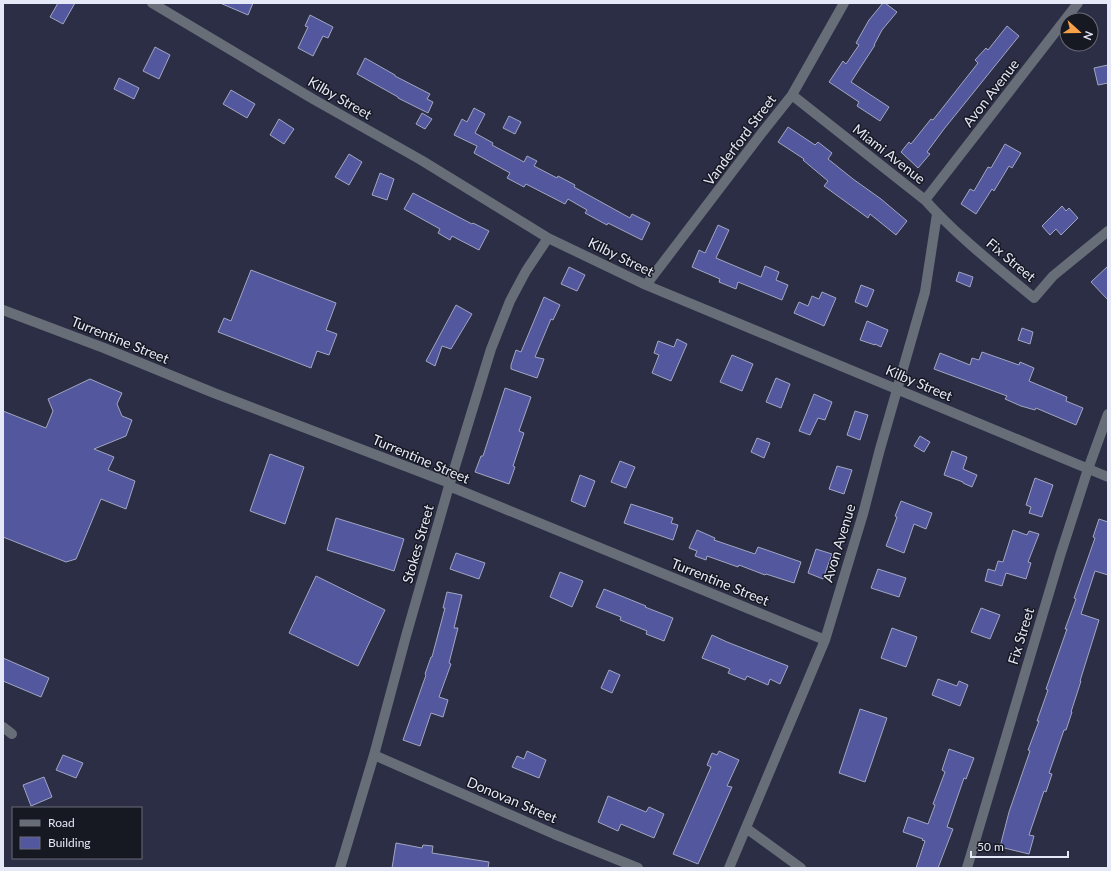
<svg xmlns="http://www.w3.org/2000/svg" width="1111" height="871" font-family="Lato,sans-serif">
<rect width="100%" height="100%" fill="#2c2e45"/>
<path fill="#53589e" stroke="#a1a6c1" d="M58,3h17l-12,21 -13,-7z
M220,3h33l-5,12z
M883,3h2l12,9 -15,18 -8,15h1l-24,37 38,25 -9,14 -23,-15 2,-4 -30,-20 14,-21 3,3 13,-19 -3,-2 13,-23z
M310,15l23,12 -5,11 -5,-2 -10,20 -15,-8 10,-21 -3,-1z
M1007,26l12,10 -75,93 -17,23 3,2 -12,14 -17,-16 8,-10 2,2 20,-25 2,1 45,-57 -3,-3 11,-12 2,2z
M155,47l15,8 -11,24 -16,-8z
M365,58l30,17v1l35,18 -3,5 6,3 -5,11 -30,-15v-1l-41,-23z
M1108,65v18l-10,2 -4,-17z
M119,78l20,10 -5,11 -20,-10z
M231,90l24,14 -8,14 -24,-14z
M474,108l11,6 -10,19 18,10 -1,2 32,17 3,-6 10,5 -3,5 23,12 1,-2 17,9 -1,2 56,31 2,-4 18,9 -8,17 -34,-17 -1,2 -22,-12 2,-3 -19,-11 -3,5 -39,-20 -2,3 -17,-9 3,-5 -36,-20 3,-7 -23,-11 8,-16 5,3z
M422,113l10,6 -7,10 -9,-5z
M509,116l12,6 -6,12 -12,-6z
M279,119l15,10 -10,15 -14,-9z
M788,127l27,18 3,-3 14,11 -4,6 25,20 28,20 26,22 -11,14 -26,-21 -2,4 -44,-32 4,-5 -25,-21 1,-1 -26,-17z
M1005,144l16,9 -9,15 -3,-2 -15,25 -2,-2 -16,25 -15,-10 9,-15 4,2 14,-24 3,1z
M349,154l13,8 -13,23 -14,-8z
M380,173l14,6 -7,21 -15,-5z
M413,193l59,31 1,-1 16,8 -10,19 -27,-14 -2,4 -12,-7 2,-4 -36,-20z
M1062,206l4,5 3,-3 9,10 -17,17 -5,-6 -6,6 -8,-9z
M718,225l11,5 -13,28 45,19 4,-11 14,6 -3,8 12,5 -6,15 -44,-18 -2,7 -17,-7 1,-3 -28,-12 7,-17 6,3z
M1108,266v34l-17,-18z
M569,267l16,8 -8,16 -16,-7z
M251,270l85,33 -10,27 11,4 -8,21 -12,-4 -6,17 -93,-36 6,-14 7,3z
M959,272l14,5 -3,10 -14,-6z
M861,285l13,5 -7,17 -12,-5z
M822,292l14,6 -12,28 -30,-13 5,-11 9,4 4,-10 7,3z
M544,297l16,8 -7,15 -2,-1 -16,38 9,2 -7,19 -26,-9v-4l5,-15 5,2z
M456,305l16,9 -21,35 -9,-3 -7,20 -9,-5z
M867,321l21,9 -7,17 -6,-3v1l-15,-5z
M1022,328l11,4 -3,12 -12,-4z
M677,339l10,5 -16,37 -19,-8 7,-18 -5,-2 4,-12 16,6z
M982,352l37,13 1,-3 14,6 -5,13 38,16 -1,4 17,7 -7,17 -40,-17 -1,2 -14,-4 -16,-7 2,-3 -73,-27 6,-16 30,12 2,-7 7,2z
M732,355l21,9 -11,27 -22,-9z
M776,378l14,6 -9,24 -15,-6z
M90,379l32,14 -5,11 5,12 10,4 -6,16 -32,13 20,8 -6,13 27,11 -9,28 -25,-10 -25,60 -10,3 -63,-25v-126l43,17 7,-17 -5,-12z
M505,388l26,9 -12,34 5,2 -11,33 2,1 -6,17 -34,-12 6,-16h2z
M814,394l18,8 -7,18 -7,-2 -8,17 -11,-4z
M855,411l13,4 -8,25 -13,-5z
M920,436l10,6 -6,10 -10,-6z
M757,438l13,5 -6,15 -13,-6z
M952,451l15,6 -4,12 14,6 -5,12 -9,-4v-1l-19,-7z
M270,454l34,13 -19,57 -35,-13z
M620,461l15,6 -9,21 -15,-6z
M837,466l15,4 -8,24 -15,-5z
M580,475l15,6 -10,26 -14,-6z
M1035,478l18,7 -11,32 -13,-4 2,-6 -5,-2z
M901,501l31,12 -6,16 -12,-5 -10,29 -18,-7 11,-29 -2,-1z
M631,504l42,14 -2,5 7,2 -5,15 -49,-17z
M336,518l68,21 -10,32 -67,-21z
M1099,519l9,3v53l-13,-4 -14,43 18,6 -19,61h1l-10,31h1l-6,18h-2l-15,43 3,1 -6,18 -2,-1 -15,44 5,1 -5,18 -29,-7 9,-35 21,-61 -2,-1 11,-29h-2l11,-31 -2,-1 21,-60h-2l11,-30 -2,-1 21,-60 -2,-1z
M697,530l18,8 -1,2 41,14 3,-7 43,15 -7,21 -28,-9 -1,1 -26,-10 -1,2 -31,-11 -1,4 -11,-4 2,-5 -8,-3z
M1013,530l14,5 2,-4 10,3 -11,28 3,1 -5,16 -20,-6 -4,13 -17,-5 3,-12 7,2 3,-10 5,1z
M816,549l16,5 -9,25 -15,-6z
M456,553l29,10 -6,16 -29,-10z
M878,569l28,9 -7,19 -28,-9z
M560,572l23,9 -11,26 -22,-10z
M316,576l69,34 -27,56 -69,-33z
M604,589l42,17 -1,1 28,11 -9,23 -18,-7 1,-3 -27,-11 1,-3 -25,-10z
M447,592l15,3 -8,33h4l-9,35 2,1 -12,33 9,3 -5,17 -12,-4 -11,33 -17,-6 23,-65 -1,-1 6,-17h1l13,-49h-2z
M981,608l19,7 -10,24 -19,-7z
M892,628l25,9 -11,30 -25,-9z
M712,635l15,7 61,24 -8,18 -10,-5 -2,6 -21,-9 -2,4 -17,-7 2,-4 -28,-11z
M3,658l46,20 -8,19 -38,-16z
M609,670l11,5 -8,18 -11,-5z
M938,679l19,7 2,-5 9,4 -8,21 -28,-11z
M860,709l27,9 -22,64 -26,-9z
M949,749l25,9 -8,21 -2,-1 -17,49 6,2 -15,39h-22l9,-27 -3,-1 1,-1 -20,-7 5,-15 20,7 7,-19 -2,-1 12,-32 -3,-2z
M527,751l19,9 -7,18 -27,-11 5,-11 7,3z
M719,751l20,9 -12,26 5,1 -34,77 -25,-10 38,-87 -4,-2 5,-12 5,2z
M63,755l20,8 -7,15 -20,-8z
M44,777l8,20 -21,9 -8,-21z
M608,796l38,16 3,-5 15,7 -10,24 -33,-14 -3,7 -20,-9z
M396,843l26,5 1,-3 10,1 -1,7 57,9 -1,6h-96z"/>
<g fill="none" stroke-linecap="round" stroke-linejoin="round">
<path stroke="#686e78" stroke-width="10" d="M152,3l161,96 108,61 127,78 98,47 462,192
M792,95l133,105c32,36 72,67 109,98l19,-22 55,-45
M925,200l153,-197
M646,285l115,-151 31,-39 52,-92
M3,310l101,38 110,45 233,89 2,4 376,154
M3,727l9,7
M374,755l180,79 84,34
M746,828l55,40
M340,868l34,-113 32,-119 43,-150 42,-137 19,-48 16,-30 22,-33
M729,868l96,-228 38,-126 17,-65 45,-157 12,-78
M967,868l93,-312 28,-87 20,-55"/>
</g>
<g text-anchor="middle" stroke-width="3" stroke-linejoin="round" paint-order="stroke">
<g font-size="14" fill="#e5e8f7" stroke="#161822">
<text transform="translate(991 93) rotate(-52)" y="5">Avon Avenue</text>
<text transform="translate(340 98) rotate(30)" y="5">Kilby Street</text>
<text transform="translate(740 140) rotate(-53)" y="5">Vanderford Street</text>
<text transform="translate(889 154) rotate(38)" y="5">Miami Avenue</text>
<text transform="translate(621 257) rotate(26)" y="5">Kilby Street</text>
<text transform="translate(1011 260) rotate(40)" y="5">Fix Street</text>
<text transform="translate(120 340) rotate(22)" y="5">Turrentine Street</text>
<text transform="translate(919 383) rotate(23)" y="5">Kilby Street</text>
<text transform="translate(421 459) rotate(23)" y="5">Turrentine Street</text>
<text transform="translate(839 543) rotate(-73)" y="5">Avon Avenue</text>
<text transform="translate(418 544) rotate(-74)" y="5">Stokes Street</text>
<text transform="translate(720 582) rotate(22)" y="5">Turrentine Street</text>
<text transform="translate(1021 636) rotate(-73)" y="5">Fix Street</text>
<text transform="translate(512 800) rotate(23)" y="5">Donovan Street</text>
</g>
</g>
<rect width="1111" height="871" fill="none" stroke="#e5e8f7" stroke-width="8"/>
<rect x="12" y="807" width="130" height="52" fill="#161822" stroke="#696b77"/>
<rect x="20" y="820" width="20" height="6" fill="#686e78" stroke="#696b77"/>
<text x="48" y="827" font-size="12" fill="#e5e8f7">Road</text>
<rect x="20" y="837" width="20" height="12" fill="#53589e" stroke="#696b77"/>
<text x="48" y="847" font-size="12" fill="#e5e8f7">Building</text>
<g transform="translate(1079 32) rotate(111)"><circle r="19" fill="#161822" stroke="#696b77"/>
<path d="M0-3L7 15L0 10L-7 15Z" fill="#f7a149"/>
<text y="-6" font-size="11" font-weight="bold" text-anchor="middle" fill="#e5e8f7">N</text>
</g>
<path d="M971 851v6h97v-6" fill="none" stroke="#e5e8f7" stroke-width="2"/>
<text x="977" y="851" font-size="12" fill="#e5e8f7" stroke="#161822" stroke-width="3" paint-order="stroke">50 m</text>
</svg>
